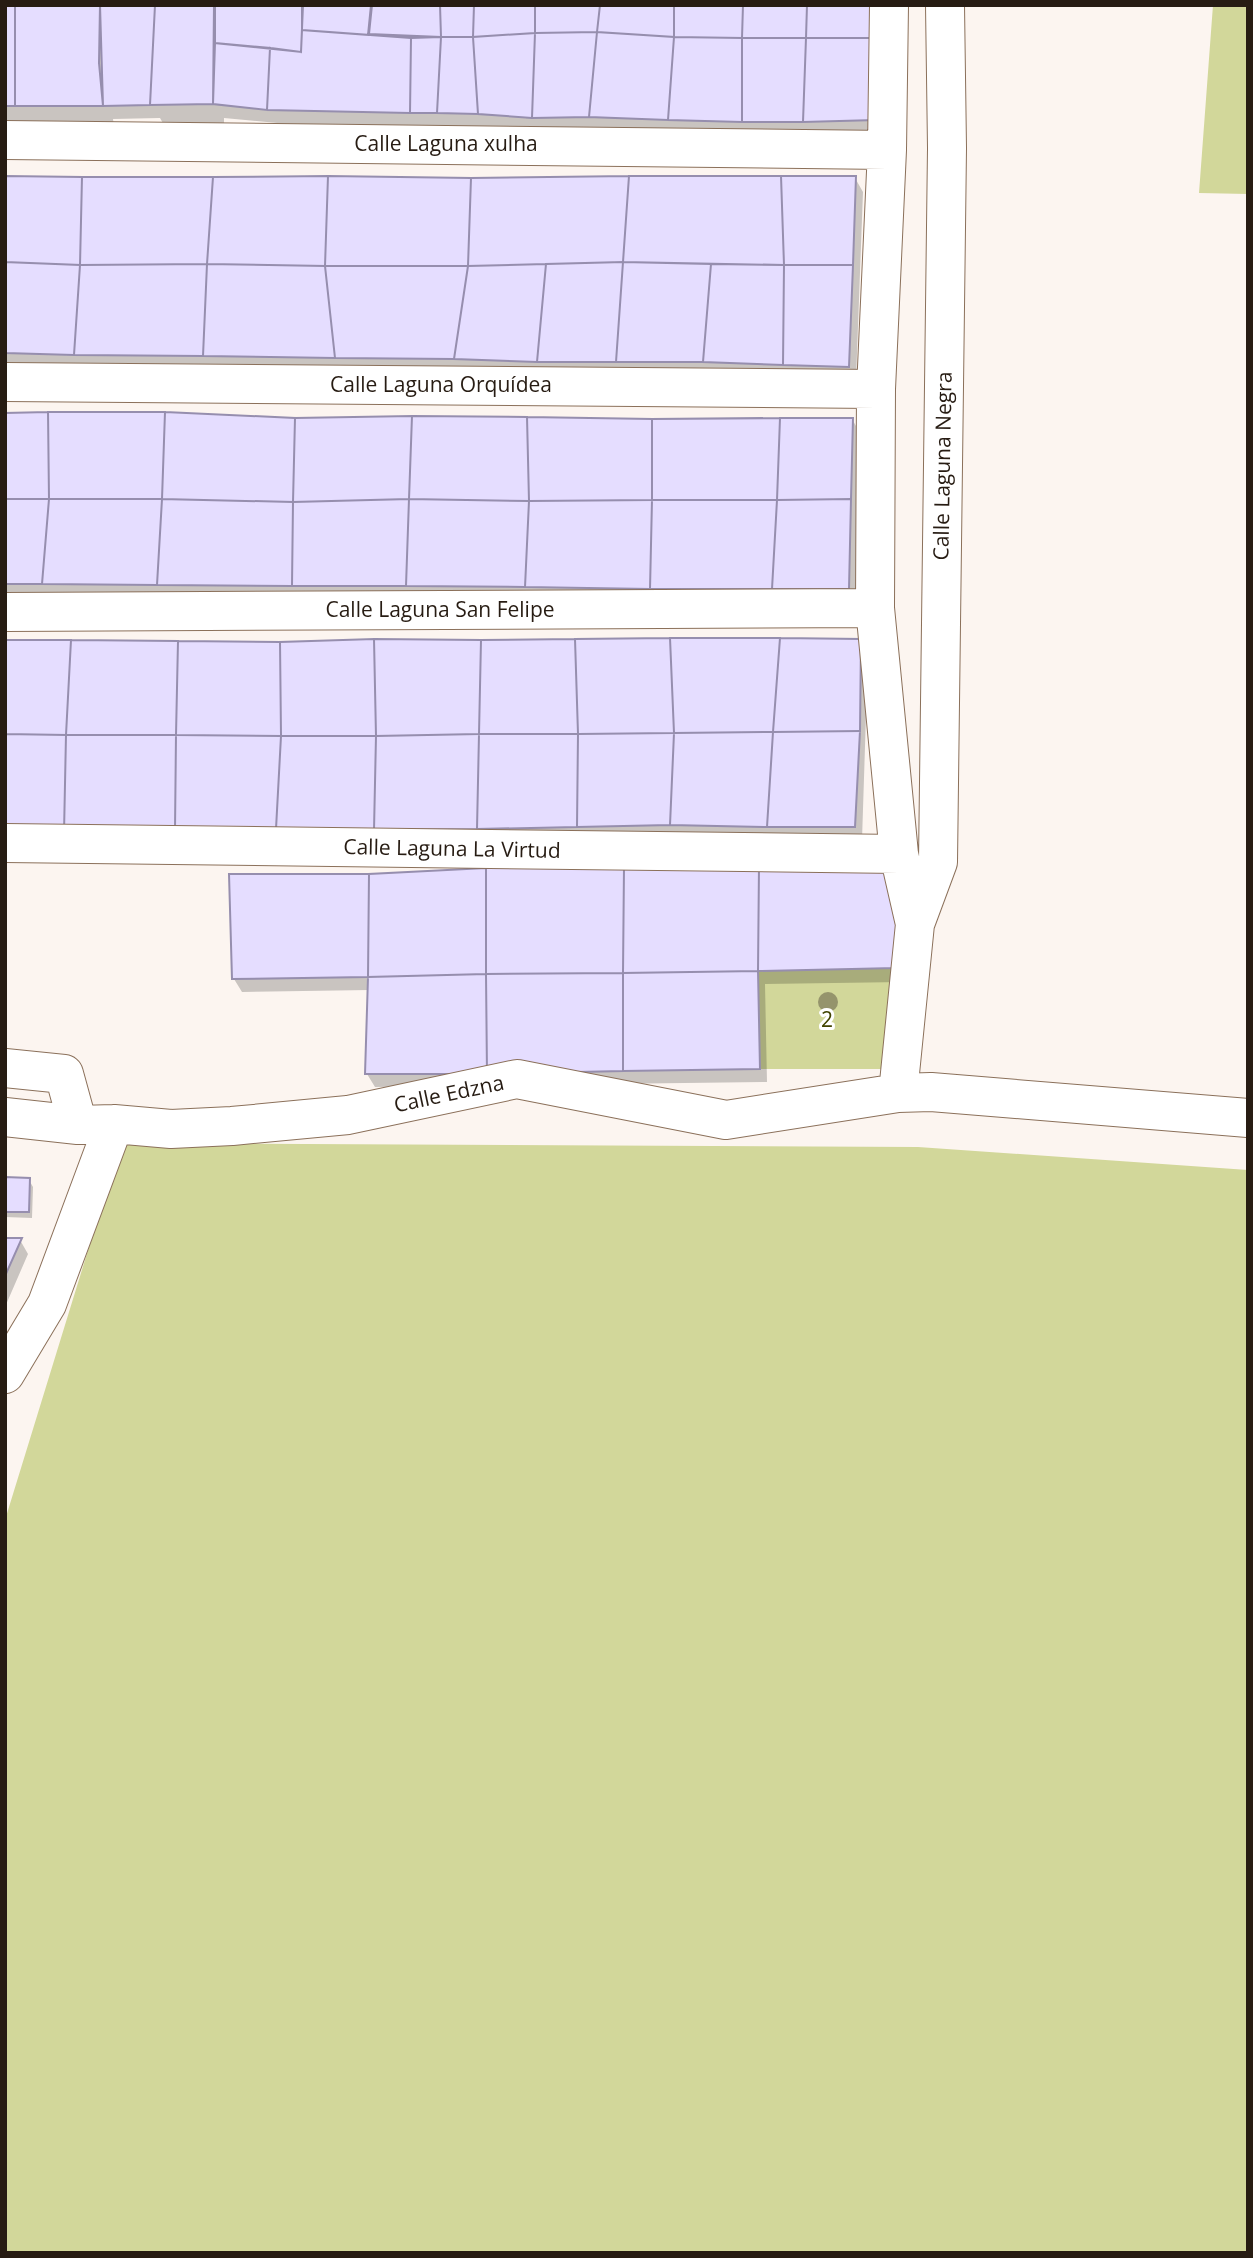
<svg xmlns="http://www.w3.org/2000/svg" width="1253" height="2258" font-family="'Open Sans',sans-serif">
<rect width="100%" height="100%" fill="#fcf5f0"/>
<path fill="#d2d79a" d="M1213,5h35v189l-49,-1z
M896,968l-3,101h-133l-2,-98z
M121,1143l797,4 330,23v1083h-1243v-733z"/>
<path fill="#0003" d="M5,5h888l-10,128 -602,-3 -4,-7 -53,-5v6l-60,1 -4,-7 -47,1 1,7 -109,1z
M5,178h850l8,14 -7,188 -851,-14z
M5,415l290,5 557,-1 8,14 -4,169 -851,-5z
M868,654l-6,186 -857,6z
M897,869l6,113 -138,2 2,98 -392,5 -8,-13 3,-84 -128,2 -8,-13z
M5,1179l24,1 4,7 -1,31 -27,-1z
M5,1240h15l8,14 -23,53z"/>
<path fill="#e5ddff" stroke="#968eae" stroke-width="2" d="M5,5h10v101h-10z
M15,5h85l-1,58 4,43h-88z
M100,5h55l-5,100 -47,1z
M155,5h59l-1,99 -63,1z
M215,5h88l-2,47 -86,-9z
M302,5h69l-3,30 -66,-5z
M372,5h68l1,32 -72,-3z
M440,5h34l-1,32h-32z
M474,5h61v28l-62,4z
M535,5h65l-3,27 -62,1z
M600,5h74v32l-77,-5z
M674,5h69l-1,33 -68,-1z
M743,5h64l-1,33h-64z
M807,5h74l-2,33h-73z
M302,30l109,8 -1,75 -143,-3 3,-62 31,4z
M597,32l77,5 -6,83 -79,-3z
M597,32l-8,85 -57,1 3,-85z
M535,33l-3,85 -54,-4 -5,-77z
M441,37h32l5,77 -41,-1z
M441,37l-4,76h-27l1,-75z
M674,37l68,1v84l-74,-2z
M742,38h64l-3,84h-61z
M806,38h73l-3,82 -73,2z
M215,43l55,5 -3,62 -54,-6z
M5,176l77,1 -2,88 -75,-3z
M328,176l143,2 -3,88h-143z
M328,176l-3,90 -118,-2 6,-87z
M629,176h152l3,89 -161,-3z
M629,176l-6,86 -155,4 3,-88z
M781,176h75l-3,89h-69z
M82,177h131l-6,87 -127,1z
M5,262l75,3 -6,90 -69,-2z
M623,262l88,2 -8,98h-87z
M623,262l-7,100h-79l9,-98z
M207,264l118,2 10,92 -132,-2z
M207,264l-4,92 -129,-1 6,-90z
M546,264l-9,98 -83,-3 14,-93z
M711,264l73,1 -1,100 -80,-3z
M784,265h69l-4,102 -66,-2z
M325,266h143l-14,93 -119,-1z
M48,412h117l-3,87h-113z
M48,412l1,87h-44v-86z
M165,412l130,6 -2,84 -131,-3z
M412,416l115,1 2,84 -120,-2z
M412,416l-3,83 -116,3 2,-84z
M527,417l125,2v81l-123,1z
M780,418h73l-2,81 -74,1z
M780,418l-3,82h-125v-81z
M5,499h44l-7,85h-37z
M49,499h113l-5,86 -115,-1z
M162,499l131,3 -1,84 -135,-1z
M409,499l120,2 -4,86 -119,-1z
M409,499l-3,87h-114l1,-84z
M851,499l-2,90h-77l5,-89z
M652,500h125l-5,89h-122z
M652,500l-2,89 -125,-2 4,-86z
M670,638h110l-7,94 -99,1z
M670,638l4,95 -96,1 -3,-95z
M780,638l81,1 -1,92 -87,1z
M374,639l107,1 -2,94 -103,2z
M374,639l2,97h-95l-1,-94z
M575,639l3,95h-99l2,-94z
M5,640h66l-5,95 -61,-1z
M71,640l107,1 -2,94h-110z
M178,641l102,1 1,94 -105,-1z
M860,731l-5,96h-88l6,-95z
M773,732l-6,95 -97,-2 4,-92z
M674,733l-4,92 -93,2 1,-93z
M5,734l61,1 -2,98h-59z
M479,734h99l-1,93 -100,2z
M479,734l-2,95 -103,1 2,-94z
M66,735h110l-1,95 -111,3z
M176,735l105,1 -5,93 -101,1z
M281,736h95l-2,94 -98,-1z
M759,866l139,1 -2,101 -138,3z
M759,866l-1,105 -135,2 1,-106z
M624,867l-1,106 -137,1v-106z
M486,868v106l-118,3 1,-103z
M229,874h140l-1,103 -136,2z
M758,971l2,98 -137,2v-98z
M623,973v98l-136,3 -1,-100z
M486,974l1,100h-122l3,-97z
M5,1177l25,1 -1,34h-24z
M5,1238h17l-17,38z"/>
<g fill="none" stroke-linecap="round" stroke-linejoin="round">
<g stroke="#8b705a" stroke-width="40">
<path id="minor" d="M889,5l-2,145 -11,239 -1,219 24,246 16,70
M5,140l882,10
M5,382l871,7
M5,612l870,-4
M5,843l894,11
M5,1068l59,6 14,51
M898,1093l17,-169 23,-62 9,-714 -2,-143
M5,1117l73,8 36,-1 57,5 61,-3 116,-11 169,-36 209,41 172,-27 33,-1 317,26
M5,1374l42,-70 67,-180"/>
</g>
<use href="#minor" stroke="#fff" stroke-width="38"/>
</g>
<circle fill="#95946c" cx="828" cy="1002" r="10"/>
<g text-anchor="middle" stroke-width="6" stroke-linejoin="round" paint-order="stroke">
<g font-size="21" fill="#271c13" stroke="#fff">
<text x="446" y="151">Calle Laguna xulha</text>
<text x="441" y="392">Calle Laguna Orquídea</text>
<text transform="translate(943 466) rotate(-89)" y="7">Calle Laguna Negra</text>
<text x="440" y="617">Calle Laguna San Felipe</text>
<text transform="translate(452 849) rotate(1)" y="7">Calle Laguna La Virtud</text>
<text transform="translate(449 1094) rotate(-12)" y="7">Calle Edzna</text>
</g>
<g font-size="21" fill="#414400" stroke="#fff">
<text x="827" y="1027">2</text>
</g>
</g>
<rect width="1253" height="2258" fill="none" stroke="#271c13" stroke-width="14"/>
</svg>
